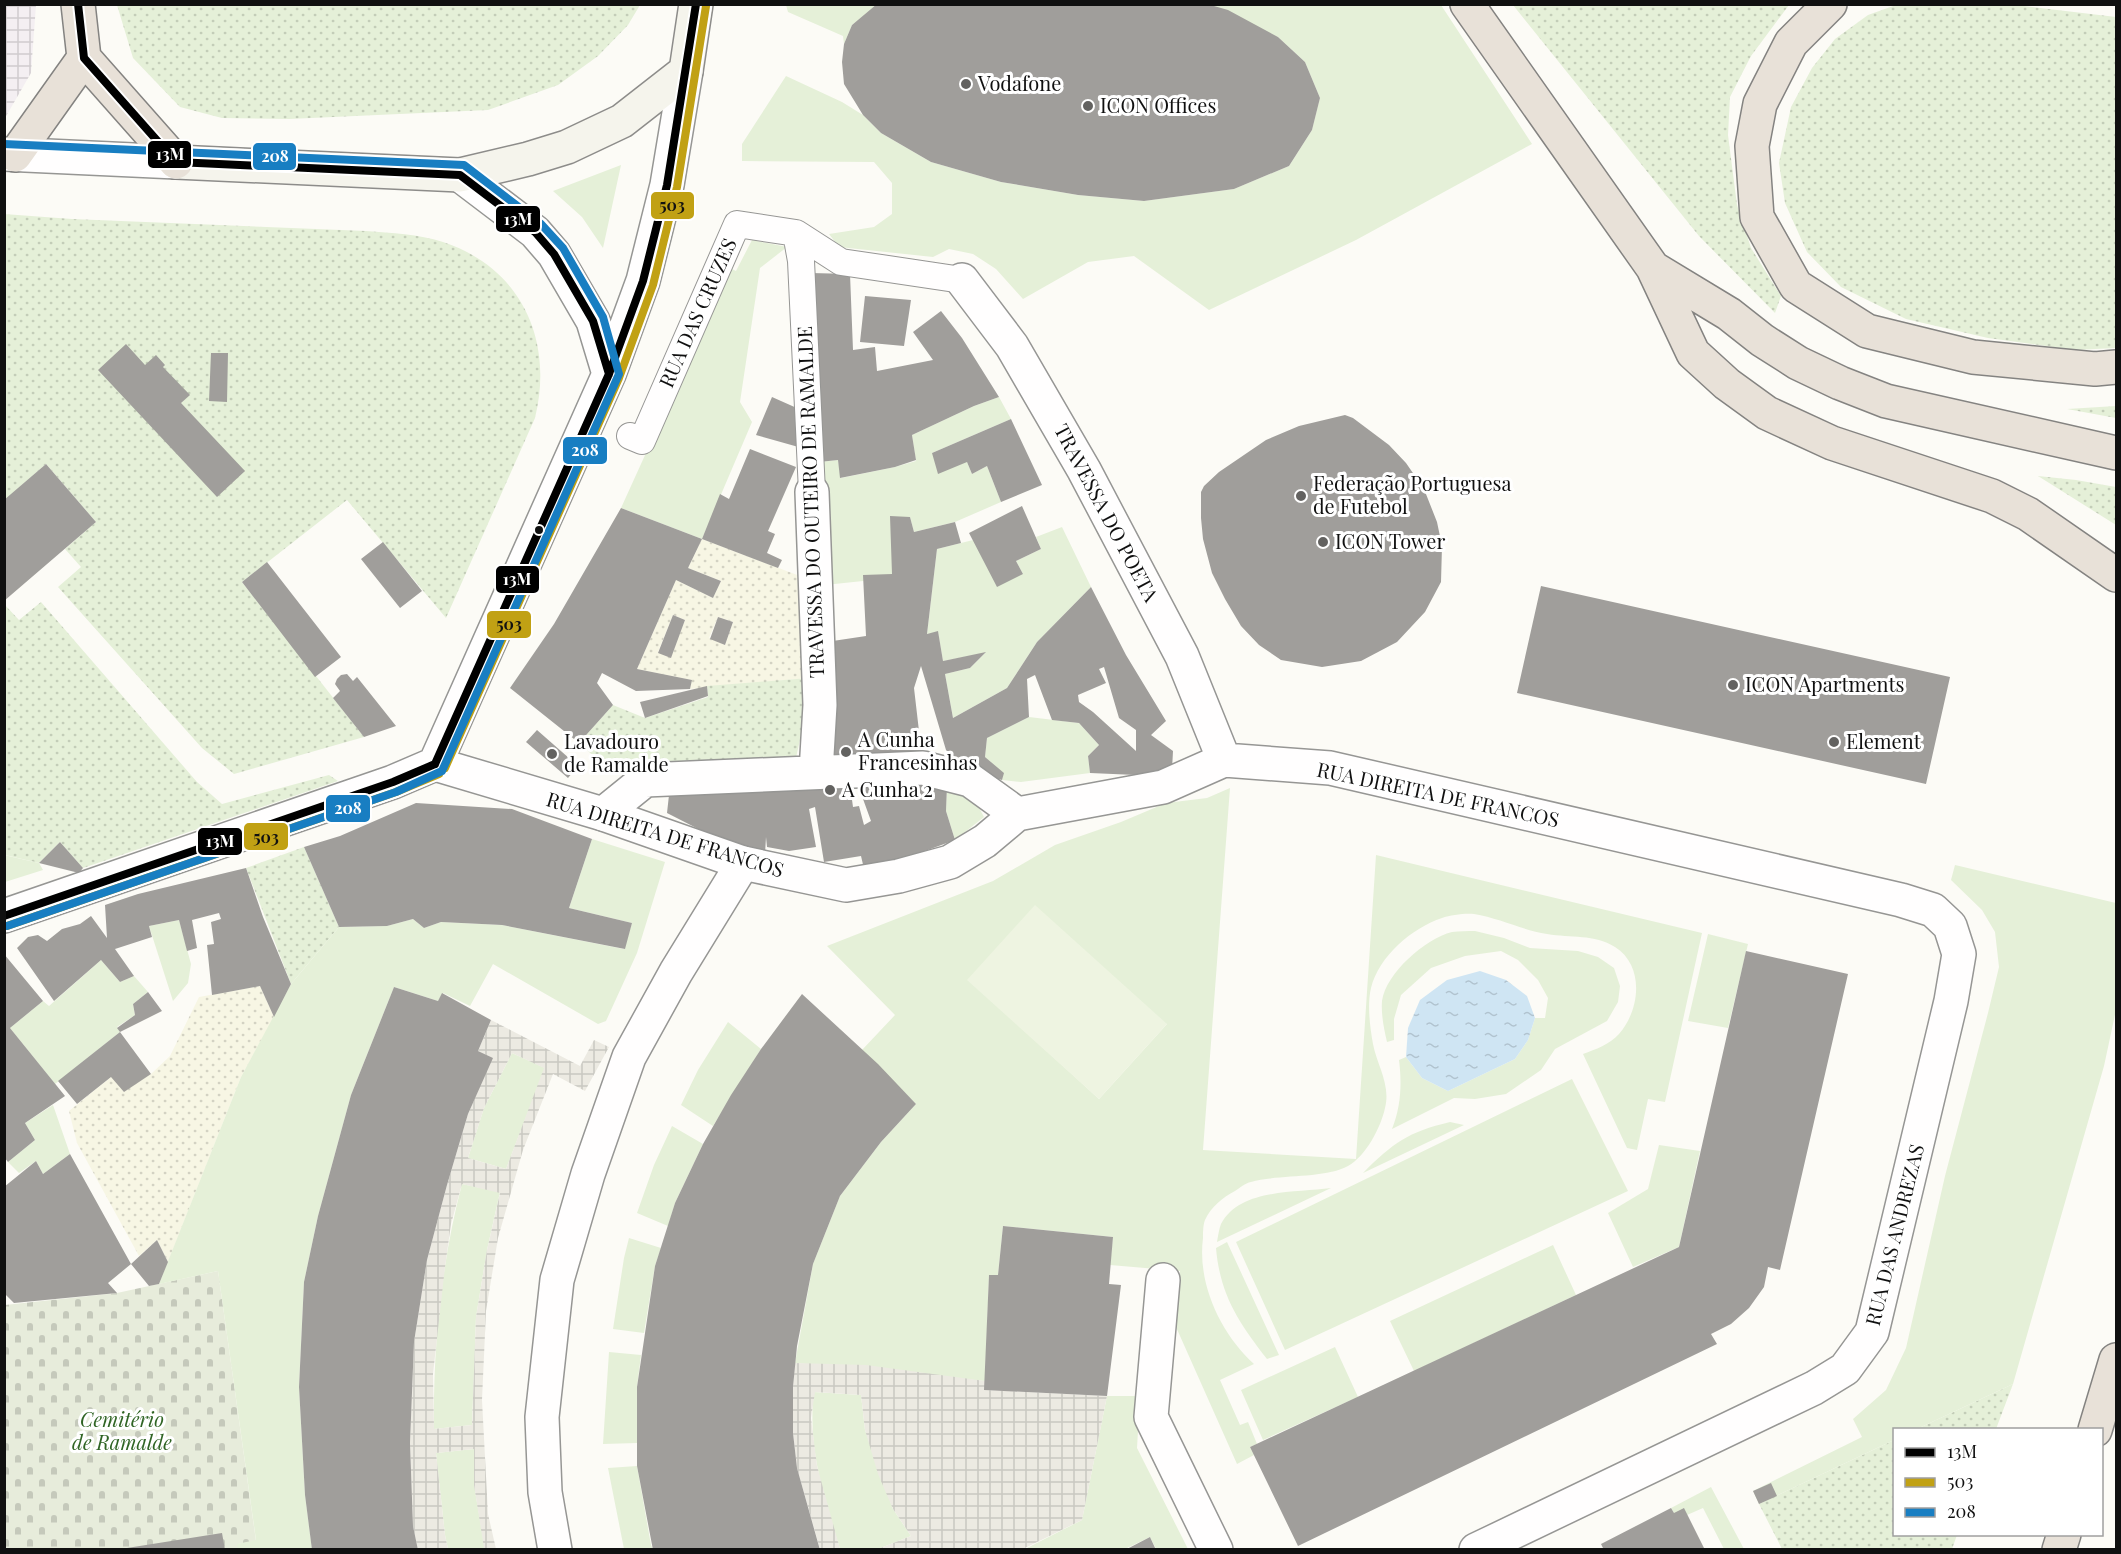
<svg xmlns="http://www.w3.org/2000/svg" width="2121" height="1554" font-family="'Playfair Display',serif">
<defs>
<pattern id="industrial-grid" width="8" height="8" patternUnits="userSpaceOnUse" patternTransform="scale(1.5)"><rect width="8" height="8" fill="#f4eff2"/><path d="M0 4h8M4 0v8" fill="none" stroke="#d0ccce"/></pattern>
<pattern id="farmland-dots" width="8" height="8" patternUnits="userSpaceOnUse" patternTransform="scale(1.5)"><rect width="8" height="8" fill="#f7f6e4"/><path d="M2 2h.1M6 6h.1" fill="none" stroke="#d3d2c3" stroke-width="1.8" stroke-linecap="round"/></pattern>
<pattern id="grass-dots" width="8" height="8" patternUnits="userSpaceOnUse" patternTransform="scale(1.5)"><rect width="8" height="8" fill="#e5f0d8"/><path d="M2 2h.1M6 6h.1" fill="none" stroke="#c3cdb8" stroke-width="1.8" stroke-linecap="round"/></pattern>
<pattern id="cemetery-stones" width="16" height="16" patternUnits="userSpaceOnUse" patternTransform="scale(1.5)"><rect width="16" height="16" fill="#e7ecdb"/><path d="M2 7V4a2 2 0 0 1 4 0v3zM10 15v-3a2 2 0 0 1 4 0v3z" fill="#c5c9bb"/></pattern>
<pattern id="plaza-grid" width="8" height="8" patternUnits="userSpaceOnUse" patternTransform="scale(1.5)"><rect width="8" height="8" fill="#eceae2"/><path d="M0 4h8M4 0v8" fill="none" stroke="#c9c8c1"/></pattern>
<pattern id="water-ripples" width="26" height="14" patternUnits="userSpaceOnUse" patternTransform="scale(1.5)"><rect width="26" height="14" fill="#cfe5f3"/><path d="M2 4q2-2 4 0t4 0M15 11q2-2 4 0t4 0" fill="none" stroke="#b1c3cf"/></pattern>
</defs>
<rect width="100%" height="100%" fill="#fcfbf6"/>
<path fill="url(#industrial-grid)" d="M5,4l31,1 -5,68 -26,45z"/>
<path fill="url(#farmland-dots)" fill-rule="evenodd" d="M702,539l106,40 1,99 -119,11 1,-9 -54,-11 39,-89 37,18 8,-17 -33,-13zM673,615l12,5 -14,37 -13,-5zM718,617l15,5 -8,23 -16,-7z
M260,986l14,31 -33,60 -73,185 -11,-22 -18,16 -62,-113 -8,-32 42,-34 40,-3 19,-18 29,-59z"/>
<path fill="url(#grass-dots)" d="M117,5v-1l523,1 -12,20 -30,31 -40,29 -70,25 -199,9 -67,-1 -42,-11 -47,-49z
M1513,5h276l-38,51 -21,41 -2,38 9,70 14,43 30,48 -6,17 -76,-77z
M2016,5l100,12v331l-41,2 -87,-12 -82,-19 -65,-32 -34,-35 -22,-49 -6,-40 12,-56 21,-39 23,-29 33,-24 28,-10z
M4,214l68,5 294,12c26,2 52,3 77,11 79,26 111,99 92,176l-89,200 -99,-118 -105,82 122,155 -130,37 -32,-26 -144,-161 23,-20 -16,-18 31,-27 -50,-58 -41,36z
M2116,406v12l-49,-9z
M2038,476l38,4 40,7v38z
M41,602l156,180 25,22 107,-29 9,6 -255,87 -23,-26 -21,21 -34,-8 -1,-251 15,16z
M809,678l-5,44 -9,40 -187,7 -29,-26 34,-38 32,13 63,-21 -1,-11z
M304,847l35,80 -48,57 -45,-116z
M2013,1384l-17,45h-79z
M1894,1440v94l63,1 -5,14h-170l-23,-45z"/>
<path fill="url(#cemetery-stones)" d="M218,1271l38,270 -18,3v6h-233v-245l112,-12z"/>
<path fill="#e5f0d8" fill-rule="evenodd" d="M1207,4l234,1 91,139 -176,96 -147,70 -75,-54 -46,6 -65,37 -27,-30 -23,-15 -24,-5 -16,8 -94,-10 -10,-13 45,-7 18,-13v-31l-18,-21 -132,-1v-17l44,-68 56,26 21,13 18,18 50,29 70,20 77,13 66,6 90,-12 55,-23 23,-36 8,-32 -15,-36 -27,-25z
M786,5h91l-25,20 -8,19 -1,-8 -55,-24z
M621,165l-18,83 -21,-31 -29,-26z
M752,240l35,7 -27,21 -20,134 12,20 -50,117 -81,-31 109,-240 6,3z
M999,397l12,22 -79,34 35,9 5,12 15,-8 14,36 -46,20 -41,10 -4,-15 -18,57 -29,7 -38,4 -6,-123 19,-2 3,18 54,-11 21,-6 -4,-26 62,-29z
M1062,527l29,60 -54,55 -30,46 -54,30 -8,-44 25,-6 15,-15 -42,8 -5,-29 -11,2 10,-85 36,-9 50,34 -7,-13 25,-12 -5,-12z
M1029,717l50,6 20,22 -11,11 2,17 -69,9 -19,-2 1,-7 -18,-16 2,-19z
M947,786l28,14 9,17 -29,23 -9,-29z
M1230,788l-27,362 153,9 20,-304 326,78 -37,169 -17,-3 -11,51 -10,-2 -44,-94c13,-5 26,-9 36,-20 21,-24 26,-68 -4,-87 -21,-13 -44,-9 -68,-13 -25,-4 -48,-16 -73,-20 -9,-1 -23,1 -32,4 -30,10 -63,38 -71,70 -4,17 -1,39 2,56 4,21 18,41 12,64 -4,19 -19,48 -37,58 -23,13 -71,8 -97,16 -6,1 -11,6 -16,9 -12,6 -24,16 -30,29 -2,5 -2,13 -2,18 -6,46 18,96 51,126l-34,16 20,45 8,-3 9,22 -7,3 4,8 -17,9 -61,-137 4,-56 -70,-6 3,-28 -110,-11 -5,49h-9l-4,106 -190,-18 18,-99 27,-68 41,-54 35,-38 -54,-54 33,-35 -68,-69 166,-65 62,-36 66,-23 45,-19 41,-5zM968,979l199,45 -68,75z
M592,839l73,23 -28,91 -31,68 -8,3 -105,-60 -23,42 -27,-13 -5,8 -44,-14 -43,108 -33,121 -14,66 -5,105 6,108 7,54h-74l-1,-5 19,-4 -38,-269 -59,13 82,-207 50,-93 48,-57 48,-1 26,-7 11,9 17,-6 61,3 122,24 8,-26 -63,-15z
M4,855l35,8 4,7 -38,12z
M1955,865l161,38v107l-12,56 -91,318 -96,45 -23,1v10l-135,64 -6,-13 109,-54 -9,-18 33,-29 20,-42 39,-172 43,-163 11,-46 -4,-35 -13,-22 -31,-30z
M179,920l12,44 -3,19 -15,18 -24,-75z
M1475,931l29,7 26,10 48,3 20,6 16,11 6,18 -2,16 -11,19 -52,28 -14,21 -35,24 -31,5 -21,-1 -62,31c9,-23 10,-45 7,-69l7,-3 16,21 26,13 67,-32 13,-19 7,-22h10l3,-20 -10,-18 -20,-20 -17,-9 -36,5 -34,12 -30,27 -7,24v21l-7,2c-3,-13 -6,-27 -5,-41 4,-28 43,-62 70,-69 7,-1 16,-1 23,-1z
M1708,934l40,10 -20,84 -40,-7z
M101,960l19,22 14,-6 14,16 -15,12 2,11 -18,12 3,5 -65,52 -45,-56 33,-27 6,5z
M728,1022l33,27 -48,77 -32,-21 17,-35z
M512,1053l33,15 -39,101 -38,-11 16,-50z
M1572,1079l56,112 -343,159 -49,-108z
M53,1105l17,49 -27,20 -7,-13 -17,12 -11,-11 27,-22 -10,-17z
M1450,1122l14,3 -101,48c30,-30 45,-41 87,-51z
M672,1126l31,18 -28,59 -7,23 -31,-13 17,-48z
M1659,1145l41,6 -21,96 -46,20 -25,-54 40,-24z
M462,1184l38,8 -13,58 -11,67 -4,108 -38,4c-1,-82 7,-165 28,-245z
M1331,1188l-114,54c1,-6 2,-13 4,-18 19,-36 75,-31 110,-36z
M629,1238l32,10 -6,18 -11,67 -31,-4 11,-71z
M1227,1242l52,113 -12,4c-28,-36 -47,-64 -51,-111z
M1553,1245l23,50 -162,76 -24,-50z
M1335,1347l23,50 -95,43 -22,-50z
M609,1352l32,3 -4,32v56l-34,1z
M814,1392l47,3 4,35 28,79 18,27 -33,13h-38c-16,-51 -33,-102 -26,-157z
M1107,1396h33l-3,52 51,101h-32l-6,-12 -25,12 -102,1 59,-30z
M474,1449v36l11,64h-37l-3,-14 -9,-82z
M637,1466l14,79 2,4h-29l-16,-81z
M1711,1487l33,62h-20l-21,-41 -16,7 -13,-2 -3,-5z"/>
<path fill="#eef4e1" d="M1035,905l132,119 -68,75 -132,-119z"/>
<path fill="url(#plaza-grid)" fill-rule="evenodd" d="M491,1020l89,46 14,-26 15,7 -24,44 -32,-17 -30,76 -25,88 -12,73 -4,89 6,114 8,35h-11l-1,-1 -10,-63v-36l-38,4 9,82 3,14 -30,1 -5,-24 -3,-83 4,-101 13,-82 20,-75 21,-71 24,-56 -14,-7zM512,1053l32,15 -38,101 -38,-11 16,-50zM462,1184l38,9 -13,57 -11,67 -4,108 -38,4 -1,-55 12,-107 6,-43z
M795,1363l71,2 119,16v9l122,6 -25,124 -59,29h-145l33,-13 -18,-27 -15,-35 -13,-44 -4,-35 -46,-3 -4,26 6,48 23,83h-20l-23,-81 -4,-35v-46z"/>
<path fill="url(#water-ripples)" d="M1480,971l26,9 21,16 8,22 -7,22 -13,19 -67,32 -26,-13 -16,-21 2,-29 12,-28 27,-20z"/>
<path fill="#a09e9b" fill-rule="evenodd" d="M877,4h330l21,6 50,27 27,25 15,36 -8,32 -23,36 -55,23 -90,12 -66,-6 -77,-13 -70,-20 -50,-29 -18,-18 -19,-31 -2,-22 2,-18 8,-19z
M811,273l39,1 3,76 22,-3 2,24 56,-11 -20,-28 28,-21 21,27 37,59 -25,9 -62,29 4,25 -21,7 -55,11 -2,-18 -19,2z
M865,296l46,4 -7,46 -44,-4z
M126,344l19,21 11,-10 9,10 -2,2 27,28 -9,8 64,68 -28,26 -119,-127z
M211,353h17l-1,49 -18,-1z
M772,397l27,12 3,39 -46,-13z
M1345,415l8,3 36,27 17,18 18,26 13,33 5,24 -1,36 -16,30 -28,30 -36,19 -39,6 -41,-7 -22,-15 -18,-19 -16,-27 -13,-26 -9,-34 -2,-21v-26l3,-6 15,-14 47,-32 33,-14z
M1011,419l31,66 -41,17 -14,-36 -15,8 -5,-12 -29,12 -6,-21z
M750,449l46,18 -28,64 7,3 -8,19 15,7 -4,8 -76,-29 18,-45 9,5z
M46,464l50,58 -92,79v-101z
M1022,506l19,43 -25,12 7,13 -26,13 -28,-54z
M621,508l81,31 -14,29 33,13 -8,17 -37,-18 -39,89 55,11 -2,9 -54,2 -34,-18 -5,10 16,22 -34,38 -69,-55 44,-64z
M890,516l20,1 4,15 41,-10 6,21 -24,6 -10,85 11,-3 5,30 43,-9 -16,16 -25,6 8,44 54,-30 30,-46 54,-55 35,68 40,66 -15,14 22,16 -1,19 -36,5 -46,-2 -2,-17 11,-11 -20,-22 -27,-3 -17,-45 -8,4 2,38 -42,21 -2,19 19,16 -2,7 -38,-10 -18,-20 -25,-84 -7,22 8,69 -89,9 -7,-124 40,-6 -3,-61 29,-1zM1104,667l15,51 17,12v21l-43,-39 -14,-10 -1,-7 28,-12 -7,-14z
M383,542l39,49 -22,17 -39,-49z
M267,562l74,95 -26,20 -73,-95z
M1541,586l409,91 -24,107 -409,-91z
M673,615l12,5 -14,38 -13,-5z
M718,617l15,5 -8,23 -15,-6z
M347,674l6,7 4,-4 39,49 -32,11 -31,-39 7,-7 -5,-7 2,-5 4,-4z
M707,686l1,10 -63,22 -5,-16z
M537,730l41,36 -10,12 -42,-36z
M855,777l92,9 -1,25 9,29 -90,33 -4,-17 -37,6 -9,-55 -6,2 7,38 -27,4 -22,-4 -1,-10 -1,17 -51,-17 -47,-24 2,-18 180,-17 4,29 6,-1 5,19 7,-4z
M416,803l96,6 80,30 -23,69 63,15 -7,26 -123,-24 -61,-3 -17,6 -11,-9 -26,7 -48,1 -35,-80 36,-11z
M60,842l23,26 -4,5 -40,-10z
M246,868l17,49 28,67 -17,33 -14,-31 -48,9 -5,-50 7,-1 -3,-22 10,-3 -2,-6 -27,7 5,28 -10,3 -8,-31 -30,6 3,11 -37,12 19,27 -14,6 -19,-22 -47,41 -37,-53 11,-11 10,-2 9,6 15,-12 18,-5 11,-8 16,22 -2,-33 33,-11z
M1746,951l102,23 -68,296 -12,-3 -4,20 -15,21 -18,16 -20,10 6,10 -419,202 -48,-99 429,-200z
M4,954l39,47 -33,27 55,68 -40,27 10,17 -27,22 -4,-5z
M394,987l44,14 4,-8 49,27 -13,31 15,7 -25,56 -21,71 -20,75 -13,82 -4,101 3,83 5,24h-106l-7,-55 -6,-108 5,-105 14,-66 33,-121z
M148,992l14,19 -42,21 31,42 -27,18 -13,-15 -34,27 -19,-23 62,-49 -3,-4 18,-13 -2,-11z
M802,994l76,70 38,40 -35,38 -41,54 -27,68 -16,82 -4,41v46l4,35 23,82h-167l-16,-84v-79l18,-121 20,-63 28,-59 28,-49 30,-46z
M70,1154l61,110 -23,19 9,10 -103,10 -10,-10v-106l32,-26 7,13z
M1003,1226l110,11 -4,47 12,1 -14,111 -123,-6 5,-115h9z
M157,1240l11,22 -9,22 -10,2 -18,-22z
M1771,1483l6,13 -18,8 -6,-13z
M1671,1508l3,5 10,-5 21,42h-101l-3,-6z
M222,1533l3,17h-98v-2z
M1150,1537l6,13h-31z"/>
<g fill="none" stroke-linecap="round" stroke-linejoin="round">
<g stroke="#969694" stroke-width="28">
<path id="pedestrian" d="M796,233l5,28 11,231
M630,436l12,5 95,-217 59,9 45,29 121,18"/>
</g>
<g stroke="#969694" stroke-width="36">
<path id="minor" d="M962,280l50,66 72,124 98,186 42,104
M812,492l8,213 -4,67
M603,814l42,-34 278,-12 47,12 47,34
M743,863l103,22 53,-9 51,-14 35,-21 32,-27 146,-27 61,-27 106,8 571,132 32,10 17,16 9,28 -8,47 -79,331 -27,37 -31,19 -338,162
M1163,1280l-12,137 65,133"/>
</g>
<g stroke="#969694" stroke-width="36">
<path id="tertiary" d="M4,154l172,8
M460,175l75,57 19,22 39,67 16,53
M435,764l168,50 140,49 -67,109 -47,85 -41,117 -31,106 -15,137 3,75 10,58
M435,764l174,-390 34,-93 24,-96 19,-114
M4,916l389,-134 42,-18"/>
</g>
<g stroke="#8d8c8a" stroke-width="36">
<path id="secondary" d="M176,162l284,13 68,-16 39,-12 55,-26 64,-50 10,-67"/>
</g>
<g stroke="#848381" stroke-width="36">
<path id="motorway" d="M78,4l6,54 92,104
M1467,4l186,264 40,85 34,31 40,29 65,30 160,53 36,18 88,61
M1830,4l-39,39 -31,61 -8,42 5,71 39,69 71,45 106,26 122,12 21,-2
M15,155l69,-97
M1653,268l76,46 33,26 36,23 42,20 46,18 230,52
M2095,1430l21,-70
M2059,1550l5,-16"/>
</g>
<use href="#pedestrian" stroke="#fffefe" stroke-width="26"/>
<use href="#minor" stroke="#fffefe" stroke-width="33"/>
<use href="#tertiary" stroke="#fffefe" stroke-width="33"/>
<use href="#secondary" stroke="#f5f4ec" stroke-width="33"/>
<use href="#motorway" stroke="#e8e1d8" stroke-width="33"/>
<g stroke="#fff" stroke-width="12">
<path id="bus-1" d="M78,4l6,54 92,104 284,13 75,57 19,22 39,67 16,53
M435,764l174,-390 34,-93 24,-96 29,-181
M4,916l389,-134 42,-18"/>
</g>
<g stroke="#fff" stroke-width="12">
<path id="bus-2" d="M445,768l174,-390 34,-93 24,-98 29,-181
M7,926l389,-134 43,-18"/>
</g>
<g stroke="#fff" stroke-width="12">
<path id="bus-3" d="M4,144l460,21 77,59 22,24 40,69 16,57 -177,397 -46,21 -389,134"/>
</g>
<use href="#bus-1" stroke="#000" stroke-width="8"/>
<use href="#bus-2" stroke="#c1a114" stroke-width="8"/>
<use href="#bus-3" stroke="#187ec2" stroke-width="8"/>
</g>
<g fill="#636260" stroke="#fff" stroke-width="2">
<circle cx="966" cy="84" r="6"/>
<circle cx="1088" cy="106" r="6"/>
<circle cx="1301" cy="496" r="6"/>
<circle cx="1323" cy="542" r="6"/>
<circle cx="1733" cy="685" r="6"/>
<circle cx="1834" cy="742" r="6"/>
<circle cx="846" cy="752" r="6"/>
<circle cx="552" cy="754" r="6"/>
<circle cx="830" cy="790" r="6"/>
</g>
<circle fill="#101010" stroke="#fff" stroke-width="2" cx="539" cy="530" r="5"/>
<g text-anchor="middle" stroke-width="6" stroke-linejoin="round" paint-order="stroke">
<g font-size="20" fill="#101010" stroke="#fff" text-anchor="start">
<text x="978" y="91">Vodafone</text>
<text x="1100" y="113">ICON Offices</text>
<text x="1313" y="491">Federação Portuguesa<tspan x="1313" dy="23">de Futebol</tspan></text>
<text x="1335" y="549">ICON Tower</text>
<text x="1745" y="692">ICON Apartments</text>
<text x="858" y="747">A Cunha<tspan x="858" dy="23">Francesinhas</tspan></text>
<text x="564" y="749">Lavadouro<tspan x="564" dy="23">de Ramalde</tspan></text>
<text x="1846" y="749">Element</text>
<text x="842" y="797">A Cunha 2</text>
</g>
<g font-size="20" fill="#101010" stroke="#fff">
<text transform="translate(698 313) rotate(-66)" y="7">RUA DAS CRUZES</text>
<text transform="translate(811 502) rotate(-92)" y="7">TRAVESSA DO OUTEIRO DE RAMALDE</text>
<text transform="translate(1106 513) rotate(62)" y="7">TRAVESSA DO POETA</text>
<text transform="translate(1438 795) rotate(12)" y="7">RUA DIREITA DE FRANCOS</text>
<text transform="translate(665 835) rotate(17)" y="7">RUA DIREITA DE FRANCOS</text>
<text transform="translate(1895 1235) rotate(-76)" y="7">RUA DAS ANDREZAS</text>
</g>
<g font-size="20" font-style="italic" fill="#2f6424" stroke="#fff">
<text x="122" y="1427">Cemitério<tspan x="122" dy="23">de Ramalde</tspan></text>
</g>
</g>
<g stroke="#fff" stroke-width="2">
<rect x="147" y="140" width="45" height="29" rx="6" fill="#000"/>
<rect x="252" y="142" width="45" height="29" rx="6" fill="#187ec2"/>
<rect x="650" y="191" width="45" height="29" rx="6" fill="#c1a114"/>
<rect x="495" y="205" width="46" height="28" rx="6" fill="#000"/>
<rect x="562" y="436" width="46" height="29" rx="6" fill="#187ec2"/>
<rect x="495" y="565" width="45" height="29" rx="6" fill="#000"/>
<rect x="486" y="610" width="46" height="29" rx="6" fill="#c1a114"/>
<rect x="325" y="794" width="46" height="29" rx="6" fill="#187ec2"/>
<rect x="243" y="822" width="46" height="29" rx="6" fill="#c1a114"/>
<rect x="197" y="827" width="46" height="29" rx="6" fill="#000"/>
</g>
<g font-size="16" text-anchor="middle" font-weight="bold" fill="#fff">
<text x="170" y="160">13M</text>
<text x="275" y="162">208</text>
<text x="518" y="225">13M</text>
<text x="585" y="456">208</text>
<text x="517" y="585">13M</text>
<text x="348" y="814">208</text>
<text x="220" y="847">13M</text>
</g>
<g font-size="16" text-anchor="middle" font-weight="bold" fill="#111">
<text x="672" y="211">503</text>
<text x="509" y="630">503</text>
<text x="266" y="843">503</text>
</g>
<rect width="2121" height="1554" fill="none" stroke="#101010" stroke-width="12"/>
<rect x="1893" y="1428" width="210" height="108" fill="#ffffff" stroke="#9f9f9f" stroke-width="1.5"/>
<rect x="1905" y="1448" width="30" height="9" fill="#000000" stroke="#9f9f9f" stroke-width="1.5"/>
<text x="1947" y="1458" font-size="18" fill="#101010">13M</text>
<rect x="1905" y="1478" width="30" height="9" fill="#c1a114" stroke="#9f9f9f" stroke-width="1.5"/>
<text x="1947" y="1488" font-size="18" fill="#101010">503</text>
<rect x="1905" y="1508" width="30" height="9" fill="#187ec2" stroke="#9f9f9f" stroke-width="1.5"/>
<text x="1947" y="1518" font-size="18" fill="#101010">208</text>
</svg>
